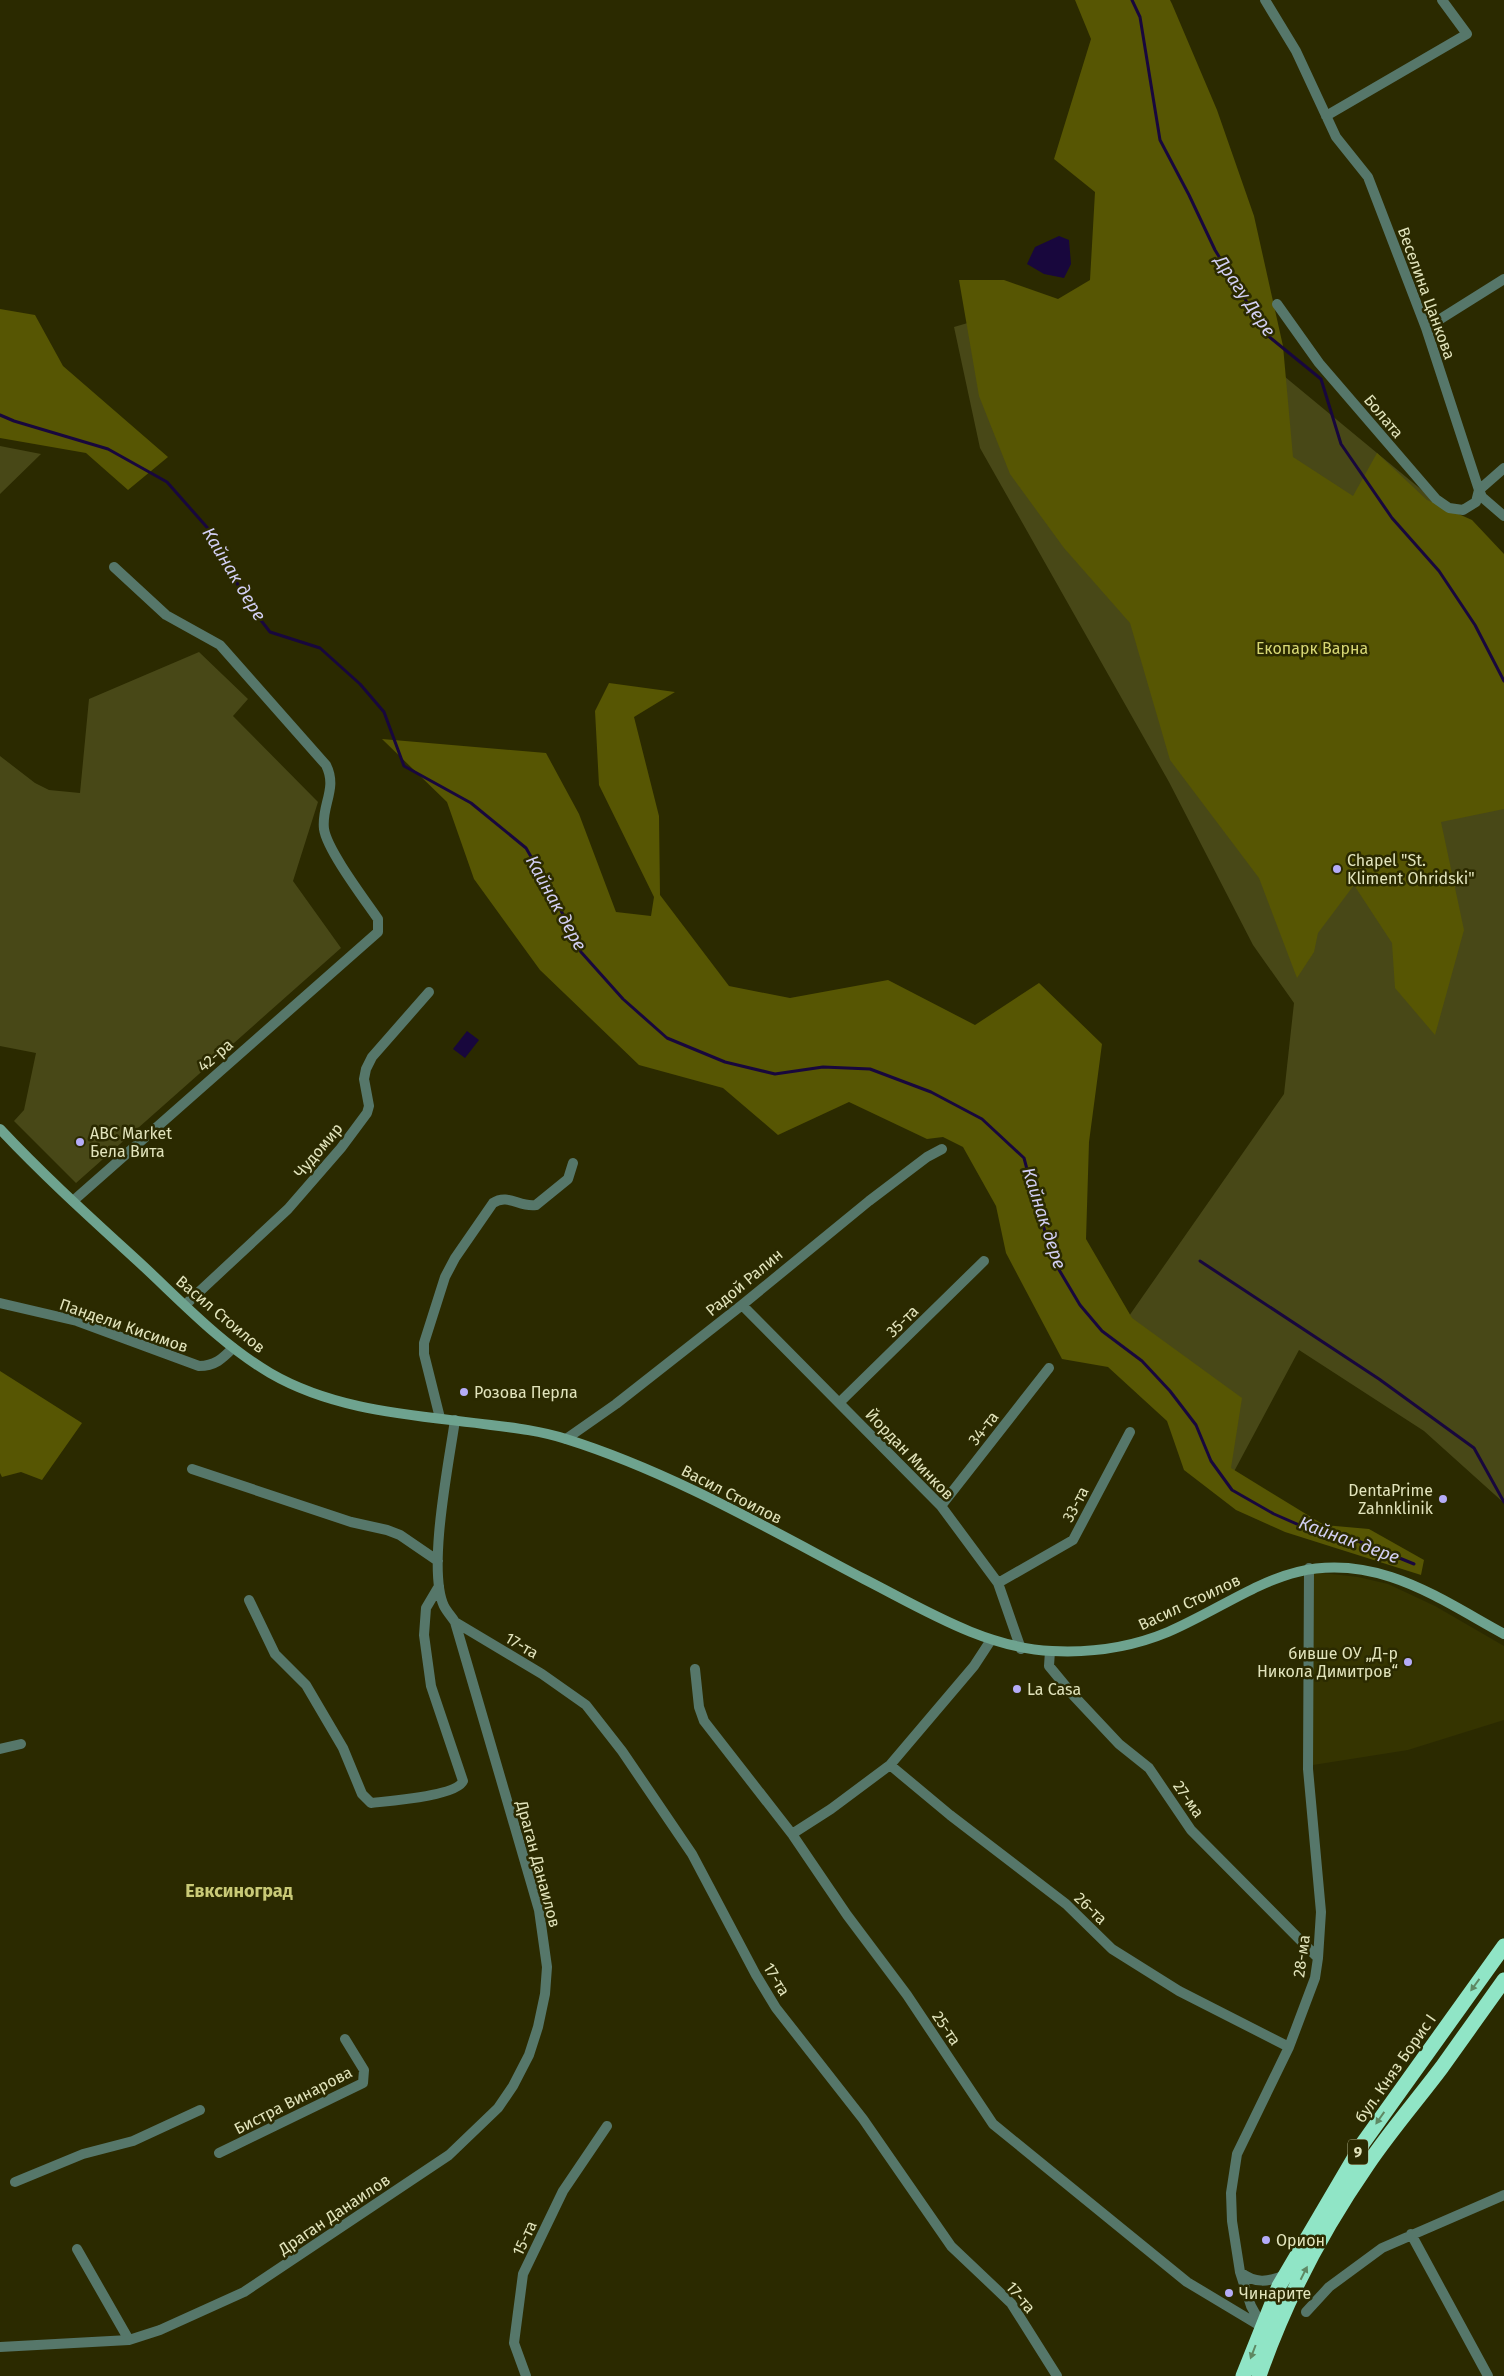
<svg xmlns="http://www.w3.org/2000/svg" width="1504" height="2376" font-family="'Fira Sans',sans-serif">
<rect width="100%" height="100%" fill="#2b2a00"/>
<path fill="#353400" d="M1313,1572l45,5 30,7 47,22 69,40v74l-96,30 -95,15z"/>
<path fill="#484817" d="M1022,307l245,55 237,196v945l-80,-72 -125,-81 -77,144 -48,-76 -75,-59 185,-265 10,-91 -41,-58 -84,-163 -189,-334 -26,-121z
M0,446l41,8 -41,40z
M199,652l49,47 -15,17 85,86 -25,79 48,67 -265,235 -62,-62 10,-11 12,-57 -36,-7v-290l35,27 14,7 31,3 9,-94z"/>
<path fill="#575603" d="M1075,0h95l2,4 45,106 37,106 29,130 10,111 60,39 24,-43 50,47 45,20 32,34v255l-63,13 23,108 -29,105 -40,-47 -3,-45 -38,-58 -36,48 -4,19 -17,26 -38,-100 -89,-118 -40,-137 -66,-75 -54,-74 -31,-78 -20,-116h45l54,19 32,-19 5,-88 -41,-33 37,-120z
M0,309l35,6 28,51 105,91 -40,33 -42,-37 -86,-15z
M609,683l66,9 -41,25 25,99 1,79 69,91 61,12 98,-18 87,45 64,-42 63,61 -13,98 -3,97 46,79 110,80 -11,70 93,57 45,4 55,31 -3,15 -136,-43 -49,-22 -52,-40 -17,-49 -59,-54 -46,-8 -56,-106 -10,-47 -33,-59 -20,-10 -16,2 -78,-37 -71,33 -55,-47 -84,-23 -99,-95 -66,-91 -27,-77 -65,-63 164,14 33,61 37,98 35,4 3,-19 -55,-112 -4,-74z
M0,1371l82,52 -40,57 -21,-8 -19,5 -2,-4z"/>
<path fill="#18073d" d="M1059,236l10,4 2,24 -7,14 -20,-4 -17,-10 8,-17z
M467,1031l12,9 -14,18 -12,-9z"/>
<g fill="none" stroke-linecap="round" stroke-linejoin="round">
<path stroke="#18073d" stroke-width="3" d="M1132,0l8,17 20,123 29,55 26,55 52,85 54,44 20,65 51,74 47,53 36,54 29,56
M0,415l14,6 94,28 59,33 45,51 34,68 24,31 50,16 40,36 24,28 20,54 67,37 55,45 30,52 25,52 42,47 44,39 58,24 50,12 48,-7 47,2 61,23 51,27 42,39 12,45 19,60 25,42 22,26 40,30 28,30 26,34 15,36 21,29 42,24 48,21 36,6 56,23
M1200,1261l179,118 95,69 30,54"/>
<path stroke="#56776a" stroke-width="10" d="M1265,0l31,51 40,86 32,40 58,151 53,162 25,-22
M1326,116l141,-82 -25,-34
M1277,304l42,59 117,136 13,9 14,2 13,-8 3,-12
M1426,328l78,-49
M1479,490l3,7 22,19
M73,1201l305,-269v-13c-13,-19 -51,-69 -54,-90 -3,-24 14,-40 2,-64l-106,-120 -54,-30 -52,-48
M0,1303l77,18 122,45c16,0 23,-7 34,-18
M185,1305l103,-96 53,-61 26,-35 2,-7 -5,-27 2,-10 6,-12 57,-65
M742,1305l199,201 57,77 23,66
M840,1402l144,-141
M440,1418l-16,-64v-11l21,-66 10,-19 38,-55c15,-10 27,5 43,2l32,-26 5,-16
M566,1439l50,-35 126,-99 127,-104 58,-44 15,-8
M192,1469l159,53 36,8 13,5 38,26
M941,1506l108,-138
M998,1583l75,-43 57,-108
M249,1600l26,54 31,31 37,63 19,46 9,9c17,-2 86,-7 92,-22l-32,-95 -7,-51 2,-27 13,-22
M455,1622l87,52 44,31 36,46 70,103 64,121 20,33 87,111 88,127 60,57 46,73
M1050,1651l-1,15 24,29 46,49 30,24 42,62 127,128
M695,1669l4,38 5,14 88,113 55,81 60,80 86,129 194,158 75,45
M0,1749l21,-5
M890,1765l60,50 116,89 46,45 67,42 110,56
M792,1834l39,-25 59,-44 84,-99 17,-26
M219,2153l144,-70 1,-13 -19,-31
M15,2182l68,-28 50,-13 67,-31
M1411,2234l77,142
M77,2249l52,91
M1240,2272c15,12 28,10 45,3
M1306,2312l23,-25 53,-39 122,-53
M1262,2326l-11,-20 -11,-34 -8,-51 -1,-28 6,-39 52,-107 26,-69 3,-20 3,-46 -13,-143 1,-201
M0,2347l129,-7 31,-10 84,-38 205,-137 49,-47 15,-22 16,-31 9,-28 7,-33 2,-27 -8,-57 -84,-288c-3,-5 -8,-10 -11,-16 -17,-36 5,-144 11,-186
M526,2376l-12,-33 9,-69 40,-83 44,-65"/>
<path stroke="#6ea38f" stroke-width="10" d="M0,1129c44,47 93,91 141,135 41,38 80,80 129,109 67,39 146,42 221,52 25,3 50,6 75,14 105,33 201,89 298,140 59,30 121,69 188,72 39,2 80,-4 116,-19 80,-35 127,-86 223,-55 40,13 76,37 113,57"/>
<path stroke="#90e5c6" stroke-width="15" d="M1243,2376l36,-90 84,-143 141,-197
M1259,2376c26,-75 64,-147 109,-212 23,-34 50,-65 74,-97 21,-29 41,-58 62,-87"/>
</g>
<defs><path id="oneway-solid" d="M-6-.8H1V-3.2L6.5 0L1 3.2V.8H-6Z" transform="scale(1.25)"/></defs>
<g fill="#5e8863">
<use href="#oneway-solid" transform="translate(1475 1985) rotate(126)"/>
<use href="#oneway-solid" transform="translate(1380 2118) rotate(125)"/>
<use href="#oneway-solid" transform="translate(1304 2273) rotate(-63)"/>
<use href="#oneway-solid" transform="translate(1253 2352) rotate(111)"/>
</g>
<g fill="#b5acf8" stroke="#2b2a00" stroke-width="2">
<circle cx="1337" cy="869" r="5"/>
<circle cx="80" cy="1142" r="5"/>
<circle cx="464" cy="1392" r="5"/>
<circle cx="1443" cy="1499" r="5"/>
<circle cx="1408" cy="1662" r="5"/>
<circle cx="1017" cy="1689" r="5"/>
<circle cx="1266" cy="2240" r="5"/>
<circle cx="1229" cy="2293" r="5"/>
</g>
<g text-anchor="middle" stroke-width="5" stroke-linejoin="round" paint-order="stroke">
<rect fill="#2b2a00" stroke="#abac84" stroke-width="1" x="1348" y="2139.5" width="20" height="25" rx="4"/>
<g font-size="15" font-weight="bold" fill="#e2e4bc">
<text x="1358" y="2157">9</text>
</g>
<g font-size="16" fill="#e2e4bc" stroke="#2b2a00">
<text transform="translate(1427 293) rotate(70)" y="6">Веселина Цанкова</text>
<text transform="translate(1384 416) rotate(50)" y="6">Болата</text>
<text transform="translate(215 1055) rotate(-41)" y="6">42-ра</text>
<text transform="translate(318 1150) rotate(-50)" y="6">Чудомир</text>
<text transform="translate(744 1282) rotate(-40)" y="6">Радой Ралин</text>
<text transform="translate(221 1314) rotate(40)" y="6">Васил Стоилов</text>
<text transform="translate(902 1321) rotate(-44)" y="6">35-та</text>
<text transform="translate(124 1325) rotate(19)" y="6">Пандели Кисимов</text>
<text transform="translate(983 1428) rotate(-52)" y="6">34-та</text>
<text transform="translate(910 1454) rotate(46)" y="6">Йордан Минков</text>
<text transform="translate(732 1494) rotate(27)" y="6">Васил Стоилов</text>
<text transform="translate(1075 1504) rotate(-62)" y="6">33-та</text>
<text transform="translate(1189 1602) rotate(-25)" y="6">Васил Стоилов</text>
<text transform="translate(522 1645) rotate(30)" y="6">17-та</text>
<text transform="translate(1189 1799) rotate(55)" y="6">27-ма</text>
<text transform="translate(539 1864) rotate(75)" y="6">Драган Данаилов</text>
<text transform="translate(1091 1908) rotate(44)" y="6">26-та</text>
<text transform="translate(1301 1956) rotate(-82)" y="6">28-ма</text>
<text transform="translate(777 1979) rotate(59)" y="6">17-та</text>
<text transform="translate(947 2028) rotate(56)" y="6">25-та</text>
<text transform="translate(1395 2068) rotate(-55)" y="6">бул. Княз Борис I</text>
<text transform="translate(293 2100) rotate(-27)" y="6">Бистра Винарова</text>
<text transform="translate(334 2214) rotate(-34)" y="6">Драган Данаилов</text>
<text transform="translate(524 2238) rotate(-65)" y="6">15-та</text>
<text transform="translate(1021 2297) rotate(50)" y="6">17-та</text>
</g>
<g font-size="16" fill="#d8d874" stroke="#2b2a00">
<text x="1312" y="654">Екопарк Варна</text>
</g>
<g font-size="16" fill="#e2e4bc" stroke="#2b2a00" text-anchor="start">
<text x="1347" y="866">Chapel "St.<tspan x="1347" dy="18">Kliment Ohridski"</tspan></text>
<text x="90" y="1139">ABC Market<tspan x="90" dy="18">Бела Вита</tspan></text>
<text x="474" y="1398">Розова Перла</text>
<text x="1433" y="1496" text-anchor="end">DentaPrime<tspan x="1433" dy="18">Zahnklinik</tspan></text>
<text x="1398" y="1659" text-anchor="end">бивше ОУ „Д-р<tspan x="1398" dy="18">Никола Димитров“</tspan></text>
<text x="1027" y="1695">La Casa</text>
<text x="1276" y="2246">Орион</text>
<text x="1239" y="2299">Чинарите</text>
</g>
<g font-size="18" font-style="italic" fill="#d2cff3" stroke="#2b2a00">
<text transform="translate(1245 296) rotate(56)" y="6">Драгу Дере</text>
<text transform="translate(234 574) rotate(59)" y="6">Кайнак дере</text>
<text transform="translate(556 903) rotate(61)" y="6">Кайнак дере</text>
<text transform="translate(1044 1218) rotate(72)" y="6">Кайнак дере</text>
<text transform="translate(1349 1540) rotate(20)" y="6">Кайнак дере</text>
</g>
<g font-size="18" font-weight="bold" fill="#c9ca77" stroke="#2b2a00">
<text x="239" y="1897">Евксиноград</text>
</g>
</g>
</svg>
